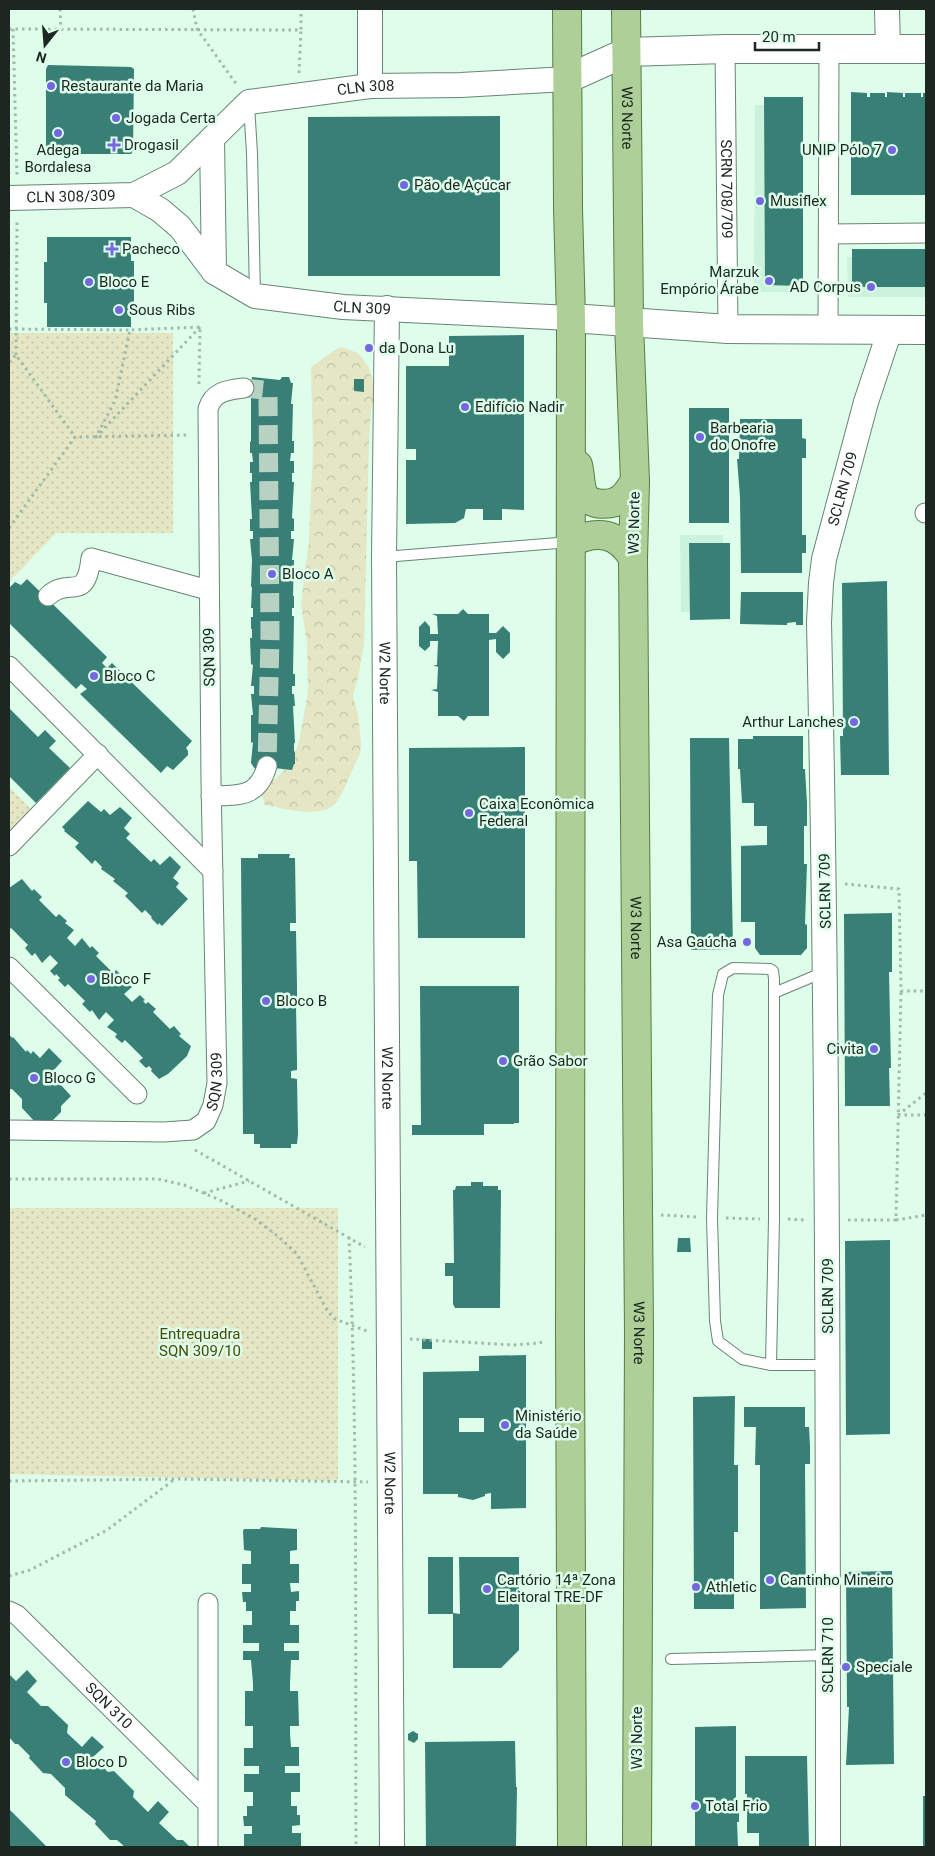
<svg xmlns="http://www.w3.org/2000/svg" width="935" height="1856" font-family="Roboto,sans-serif">
<defs>
<pattern id="forest-crowns" width="20" height="18" patternUnits="userSpaceOnUse" patternTransform="scale(1.25)"><rect width="20" height="18" fill="#e4e6c4"/><path d="M2 6a3 3 0 1 1 6 0M12 15a3 3 0 1 1 6 0" fill="none" stroke="#c3c5a8"/></pattern>
<pattern id="park-dots" width="8" height="8" patternUnits="userSpaceOnUse" patternTransform="scale(1.25)"><rect width="8" height="8" fill="#e4e6c4"/><path d="M2 2h.1M6 6h.1" fill="none" stroke="#c3c5a8" stroke-width="1.8" stroke-linecap="round"/></pattern>
</defs>
<rect width="100%" height="100%" fill="#defdea"/>
<path fill="#cbf2da" d="M755,105h38v187h-39z
M847,257h79v40h-78z
M680,535h43v78l-42,-1z"/>
<path fill="url(#forest-crowns)" d="M341,347l17,6 11,14 6,25 -4,19 -2,28 -5,205 -6,34 -5,18 5,18 3,31 -1,9c-7,13 -16,38 -24,49 -15,17 -53,5 -71,2l-3,-9 3,-9 14,-11 16,-22 5,-17 8,-45 -1,-49 -6,-40 8,-62 4,-93 -2,-81 22,-16z"/>
<path fill="url(#park-dots)" d="M9,333h164v200h-117l-47,49z
M9,787l28,28 -28,30z
M9,1208h329v273l-329,-7z"/>
<path fill="#387f76" fill-rule="evenodd" d="M48,65l83,2 3,2 -1,82 -2,3h-83l-2,-2v-83z
M851,92l16,1v4h3v-4h15v4h2v-5l16,1v4h2v-4h16v4h2v-4h3v102h-75z
M764,97h39v189l-38,-1z
M500,116v160h-192v-159z
M47,237h84v24h3v42h-3v24h-84v-24h-3v-41h3z
M852,249h74v38h-74z
M524,335v175l-22,-1v11h-19v-11h-17l-2,9 -9,5 -49,1v-64h10v-11h-10v-83h43v-30z
M252,377l28,3 2,-3h7l2,6h2l-2,21h2l-1,37h2v12h-3l-1,8h4v12h-2v9h2l-2,36 2,1v12h-3v8h3l-2,21h2l-1,36h1v12h-2v8h2l-1,58h2v12h-3v8h2l1,12h-2l2,37h-1v8l1,1v12h-1l-2,6 -18,-2 -19,1 -4,-6 2,-21 -2,1v-28h2l-2,-21h3v-8h-3l2,-21 -2,-1 -1,-26h2v-9h-1v-12h2v-9h-2l1,-21h-1l1,-27 -2,-21h3v-8h-3v-12h2l-2,-37h2v-9h-2v-11h3l-1,-9h-2v-12l1,1v-46h-2v-12h2z
M354,379h10v13l-10,-1z
M689,408h40v115h-40z
M740,419h62v19l4,1v19h-4v77h4v18h-4v20h-61l-1,-76 -3,-38h2z
M689,543h41v76l-40,1z
M27,579l80,78 -5,6 5,5 5,-5 80,78 -6,7 2,3v4l-15,15 -6,-4 -6,7 -81,-79 7,-5 -6,-5 -5,5 -67,-66v-35l6,-6 6,3z
M887,581l2,194h-48l-1,-39h3l-1,-153z
M741,592h62v33h-7v-3l-9,1v2l-47,-1z
M463,609l5,5h21v19h7l7,-7 7,7v19l-7,7 -7,-7v-13l-7,1v76h-21l-4,5 -6,-5h-20v-24l-7,-2 6,-1 1,-22 -5,-2h4l1,-24h-8v5l-5,5 -6,-5v-19l6,-6 5,6v7h8l-1,-18 -5,-2h26z
M9,708l29,29 7,-7 11,11 -7,7 21,20 -34,35 -27,-27z
M753,736h50v33h2l2,34v23h-3v38h3l-2,60 2,1v23l-6,7h-41l-5,-7v-26h-14v-76l26,-1v-19h-13v-23h-12l-2,-34h-2v-30h15z
M690,738h39l4,211 -42,1z
M525,747v191h-107l-1,-77h-8v-113z
M88,801l13,11 3,-3 6,6 10,-8 12,11 -8,10 6,6 -4,4 25,24 3,-3 6,6 10,-9 11,11 -8,11 6,5 -3,4 12,12 -26,27 -3,-3 -1,2 -7,-7 1,-1 -7,-7 -3,3 -17,-17 3,-3 -15,-12 2,-2 -14,-10 1,-2 -7,-7 -3,4 -17,-17 4,-4 -15,-12 1,-1 -3,-3z
M258,854h32l-1,4h6l1,65h-6v8h6l1,56v10h-7l1,8h5l1,56v9l-6,1v7l6,1 1,55 -1,10h-6v4h-31v-4h-6v-10h-11l-2,-276h17z
M22,879l10,12 2,-2 8,8 -3,3 17,17 3,-3 8,7 -2,2 9,7 -7,8 8,8 7,-8 8,10 2,-2 7,7 -3,3 17,17 3,-3 8,8 -2,2 10,7 -8,7 8,8 8,-7 5,5 -2,1 3,3 2,-2 8,7 -3,3 17,17 4,-3 7,8 -2,2 12,10 -4,10 -19,18 -9,5 -8,-8 1,-2 -3,-3 -3,2 -7,-7 4,-3 -18,-18 -3,3 -7,-6 2,-3 -10,-7 7,-7 -8,-8 -7,8 -7,-10 -2,2 -8,-8 3,-3 -17,-17 -3,3 -7,-7 2,-2 -4,-4 -1,2 -5,-5 8,-8 -8,-8 -8,8 -7,-10 -3,3 -7,-8 3,-3 -17,-17 -2,2v-42z
M892,913v59h-3l2,96h-2l1,38h-45l-1,-192z
M420,986h99v137h-5v1h-30v11h-72v-10h9z
M9,1034l3,4 1,-1 13,15 1,-2 4,4 2,-3 7,7 9,-10 13,13 -9,10 7,6 -3,2 4,4 -1,1 11,12 -10,10v6l-11,11h-14l-14,-15v-9l-10,-10h-3z
M471,1182h12v4h15v4h3l-1,118h-45l-2,-4v-28h-8v-13h9l-1,-73h2l1,-4h15z
M678,1238h12l1,14h-14z
M890,1240v194l-44,1 -1,-194z
M422,1339h10v10h-10z
M526,1355v153l-35,1v-16l-6,1v2l-12,4 -15,-3v-3h-35v-122l56,-1v-15zM459,1418h25v14h-25z
M735,1396l-1,69h4v67h-4v77h-40l-1,-212z
M744,1407h61v20h4l1,19v18h-5l1,144 -46,1v-144h-5l1,-38h-12z
M261,1527l36,2v21l-7,1v13h9v19h-9l1,9 8,-1v10h-3v10h-6v14h9v18h-15v8h15v9h-8l-1,23v8h8l1,35h-9v7l1,14h8v19h-14v7h15v19h-9v14h6v9h3v10l-8,1v7h9v14h-57v-13h8v-8h-8l-1,-10h4v-10h6v-14h-9v-18h15v-8h-15v-18h9v-22h-8v-35h8v-8l-2,-23h-8v-9h16v-8h-16v-18h9v-14h-6v-9h-3l-1,-10h9v-8h-9v-20h9v-13l-7,-1 -1,-19 1,-2h16z
M428,1557h25v56l7,1 -1,-57h60v93l-18,18h-48v-54h-25z
M892,1571l2,193 -48,1 3,-58h-2l-1,-135z
M27,1670l10,11 -10,11 14,14h7l20,19 -1,8 15,14 10,-11 12,11 -11,10 15,15 6,-1 20,20 -1,6 15,15 10,-11 11,11 -10,11 18,17h6l7,7h-65l-8,-7h-7l-15,-16 1,-3 -31,-26v-7l-14,-14 -8,-1 -14,-15 1,-2 -12,-12h-3l-6,-7v-63l7,7z
M736,1726v78l3,1v17h-2l1,25h-43v-120z
M413,1731l5,3v5l-4,4 -6,-3v-6z
M515,1741l1,46h1l-1,60h-90l-1,-105z
M745,1756h62l2,91h-50v-14h-12v-39h-2z
M923,1796h3v51h-3z
M9,1809l38,38h-38z"/>
<g fill="none" stroke-linecap="round" stroke-linejoin="round">
<path stroke="#b7d2c2" stroke-width="19" stroke-dasharray="19 9" stroke-linecap="butt" d="M244,388l19,2 5,6 2,241 -3,129"/>
<g stroke="#698574" stroke-width="12">
<path id="service" d="M249,105l3,48 3,142
M384,557l186,-15
M774,993l50,-21
M771,1365l3,-146v-240l-1,-8 -3,-2 -37,-1 -10,6 -5,21 -6,223 3,103 3,20 24,18 29,6h57
M671,1659l157,-4"/>
</g>
<g stroke="#698574" stroke-width="21">
<g id="minor">
<path id="s1" d="M725,49l3,280"/>
<path d="M829,234l97,-1"/>
<path d="M828,330l1,-281"/>
<path d="M925,513h1"/>
<path d="M48,596c21,-20 38,8 43,-38l117,32"/>
<path d="M9,666l204,205"/>
<path d="M211,796c28,-1 47,2 56,-30"/>
<path d="M9,846l89,-92"/>
<path d="M9,967l128,127"/>
<path id="s2" d="M9,1130l155,2 29,-2 13,-9 7,-16 4,-22 -6,-302 -3,-372c5,-18 20,-19 36,-21"/>
<path id="s3" d="M9,1611l8,4 190,188"/>
<path d="M208,1847v-244"/>
</g>
</g>
<g stroke="#698574" stroke-width="26">
<g id="tertiary">
<path d="M887,9l1,39"/>
<path d="M370,86v-77"/>
<path d="M212,139l2,133"/>
<path id="s4" d="M134,195l26,15 20,17 34,45 41,24 88,11 228,11"/>
<path id="s5" d="M9,198l125,-3 43,-22 72,-71 121,-16 91,-1 106,-6"/>
<path id="s6" d="M387,308l-3,249 8,1290"/>
<path id="s7" d="M828,1847c0,-408 0,-817 -9,-1225l2,-39 3,-24 42,-157 24,-72"/>
</g>
</g>
<g stroke="#698574" stroke-width="30">
<path id="secondary" d="M567,79l60,-27 98,-3h201
M571,318l157,11 198,1"/>
</g>
<g stroke="#577f41" stroke-width="30">
<g id="primary">
<path d="M567,9l1,199 3,110 -1,1015 2,514"/>
<path id="s8" d="M626,9l3,314 6,159 -2,76 6,776 -2,513"/>
<path d="M578,465c2,8 2,20 5,28 6,14 29,13 39,5 5,-4 9,-12 13,-16"/>
<path d="M571,542c27,-12 46,-10 62,16"/>
</g>
</g>
<path stroke="#a0b9aa" stroke-width="3" stroke-dasharray="2.5 4" stroke-linecap="butt" d="M60,9l1,21
M193,9l4,20 40,56
M9,29l292,1v-21
M13,29l4,148
M299,73l2,-43
M200,327l-104,110 19,-36 15,-71z
M9,329l121,1
M16,355l1,-135
M9,362l7,-7 59,82
M199,384l1,-57
M9,528l66,-91 114,-2
M845,884l54,5 2,102h25
M898,1115l28,-22
M898,1115h28
M195,1150l170,97
M9,1179h149l26,6 36,15 35,19 24,18 18,17 31,58 7,7 32,12
M204,1193l45,-12
M661,1215l36,2
M726,1218l34,1
M788,1219l17,1
M848,1220h48l5,-229
M896,1220l30,-5
M349,1237c9,203 6,407 7,610
M410,1339l104,6 25,-2 7,-2
M9,1481l167,-2 192,3
M9,1576l21,-6 77,-40 68,-51"/>
<use href="#service" stroke="#fff" stroke-width="10"/>
<use href="#minor" stroke="#fff" stroke-width="19"/>
<use href="#tertiary" stroke="#fff" stroke-width="24"/>
<use href="#secondary" stroke="#fff" stroke-width="28"/>
<use href="#primary" stroke="#aecf98" stroke-width="28"/>
</g>
<g fill="#7367e2" stroke="#defdea" stroke-width="2">
<circle cx="51" cy="86" r="5"/>
<circle cx="116" cy="118" r="5"/>
<circle cx="58" cy="133" r="5"/>
<path d="M111.5 137.5h5v5h5v5h-5v5h-5v-5h-5v-5h5z"/>
<circle cx="892" cy="150" r="5"/>
<circle cx="404" cy="185" r="5"/>
<circle cx="760" cy="201" r="5"/>
<path d="M109.5 241.5h5v5h5v5h-5v5h-5v-5h-5v-5h5z"/>
<circle cx="769" cy="281" r="5"/>
<circle cx="89" cy="282" r="5"/>
<circle cx="871" cy="287" r="5"/>
<circle cx="119" cy="310" r="5"/>
<circle cx="369" cy="348" r="5"/>
<circle cx="465" cy="407" r="5"/>
<circle cx="700" cy="437" r="5"/>
<circle cx="272" cy="574" r="5"/>
<circle cx="94" cy="676" r="5"/>
<circle cx="854" cy="722" r="5"/>
<circle cx="469" cy="813" r="5"/>
<circle cx="747" cy="942" r="5"/>
<circle cx="91" cy="979" r="5"/>
<circle cx="266" cy="1001" r="5"/>
<circle cx="874" cy="1049" r="5"/>
<circle cx="503" cy="1061" r="5"/>
<circle cx="34" cy="1078" r="5"/>
<circle cx="505" cy="1425" r="5"/>
<circle cx="770" cy="1580" r="5"/>
<circle cx="696" cy="1587" r="5"/>
<circle cx="487" cy="1589" r="5"/>
<circle cx="846" cy="1667" r="5"/>
<circle cx="66" cy="1762" r="5"/>
<circle cx="695" cy="1806" r="5"/>
</g>
<g text-anchor="middle" stroke-width="5" stroke-linejoin="round" paint-order="stroke">
<g font-size="15" fill="#1b2720" stroke="#defdea" text-anchor="start">
<text x="61" y="91">Restaurante da Maria</text>
<text x="126" y="123">Jogada Certa</text>
<text x="124" y="150">Drogasil</text>
<text x="58" y="155" text-anchor="middle">Adega<tspan x="58" dy="17">Bordalesa</tspan></text>
<text x="882" y="155" text-anchor="end">UNIP Pólo 7</text>
<text x="414" y="190">Pão de Açúcar</text>
<text x="770" y="206">Musiflex</text>
<text x="122" y="254">Pacheco</text>
<text x="759" y="277" text-anchor="end">Marzuk<tspan x="759" dy="17">Empório Árabe</tspan></text>
<text x="99" y="287">Bloco E</text>
<text x="861" y="292" text-anchor="end">AD Corpus</text>
<text x="129" y="315">Sous Ribs</text>
<text x="379" y="353">da Dona Lu</text>
<text x="475" y="412">Edifício Nadir</text>
<text x="710" y="433">Barbearia<tspan x="710" dy="17">do Onofre</tspan></text>
<text x="282" y="579">Bloco A</text>
<text x="104" y="681">Bloco C</text>
<text x="844" y="727" text-anchor="end">Arthur Lanches</text>
<text x="479" y="809">Caixa Econômica<tspan x="479" dy="17">Federal</tspan></text>
<text x="737" y="947" text-anchor="end">Asa Gaúcha</text>
<text x="101" y="984">Bloco F</text>
<text x="276" y="1006">Bloco B</text>
<text x="864" y="1054" text-anchor="end">Civita</text>
<text x="513" y="1066">Grão Sabor</text>
<text x="44" y="1083">Bloco G</text>
<text x="515" y="1421">Ministério<tspan x="515" dy="17">da Saúde</tspan></text>
<text x="497" y="1585">Cartório 14ª Zona<tspan x="497" dy="17">Eleitoral TRE-DF</tspan></text>
<text x="780" y="1585">Cantinho Mineiro</text>
<text x="706" y="1592">Athletic</text>
<text x="856" y="1672">Speciale</text>
<text x="76" y="1767">Bloco D</text>
<text x="705" y="1811">Total Frio</text>
</g>
<g font-size="15" fill="#1b2720" stroke="#defdea">
<text dy="5" stroke="none"><textPath href="#s5" startOffset="392">CLN 308</textPath></text>
<text dy="5" stroke="none"><textPath href="#s8" startOffset="109">W3 Norte</textPath></text>
<text dy="5" stroke="none"><textPath href="#s1" startOffset="140">SCRN 708/709</textPath></text>
<text dy="5" stroke="none"><textPath href="#s5" startOffset="62">CLN 308/309</textPath></text>
<text dy="5" stroke="none"><textPath href="#s4" startOffset="268">CLN 309</textPath></text>
<text dy="5" stroke="none"><textPath href="#s7" startOffset="1361">SCLRN 709</textPath></text>
<text transform="translate(634 523) rotate(-89)" y="5">W3 Norte</text>
<text transform="translate(209 657) rotate(-91)" y="5">SQN 309</text>
<text dy="5" stroke="none"><textPath href="#s6" startOffset="365">W2 Norte</textPath></text>
<text transform="translate(825 891) rotate(-91)" y="5">SCLRN 709</text>
<text dy="5" stroke="none"><textPath href="#s8" startOffset="919">W3 Norte</textPath></text>
<text dy="5" stroke="none"><textPath href="#s6" startOffset="770">W2 Norte</textPath></text>
<text dy="5" stroke="none"><textPath href="#s2" startOffset="241">SQN 309</textPath></text>
<text transform="translate(828 1296) rotate(-90)" y="5">SCLRN 709</text>
<text dy="5" stroke="none"><textPath href="#s8" startOffset="1324">W3 Norte</textPath></text>
<text dy="5" stroke="none"><textPath href="#s6" startOffset="1175">W2 Norte</textPath></text>
<text transform="translate(828 1655) rotate(-90)" y="5">SCLRN 710</text>
<text dy="5" stroke="none"><textPath href="#s3" startOffset="138">SQN 310</textPath></text>
<text transform="translate(637 1738) rotate(-90)" y="5">W3 Norte</text>
</g>
<g font-size="15" fill="#4b4b08" stroke="#defdea">
<text x="200" y="1339">Entrequadra<tspan x="200" dy="17">SQN 309/10</tspan></text>
</g>
</g>
<rect width="935" height="1856" fill="none" stroke="#1b2720" stroke-width="20"/>
<g transform="translate(45 45) rotate(197)" stroke="#defdea" stroke-width="4" paint-order="stroke">
<path d="M0-4L9 19L0 12L-9 19Z" fill="#1b2720"/>
<text y="-8" font-size="14" font-weight="bold" text-anchor="middle" fill="#1b2720">N</text>
</g>
<path d="M755 42v8h64v-8" fill="none" stroke="#1b2720" stroke-width="2.5"/>
<text x="762" y="42" font-size="15" fill="#1b2720" stroke="#defdea" stroke-width="4" paint-order="stroke">20 m</text>
</svg>
